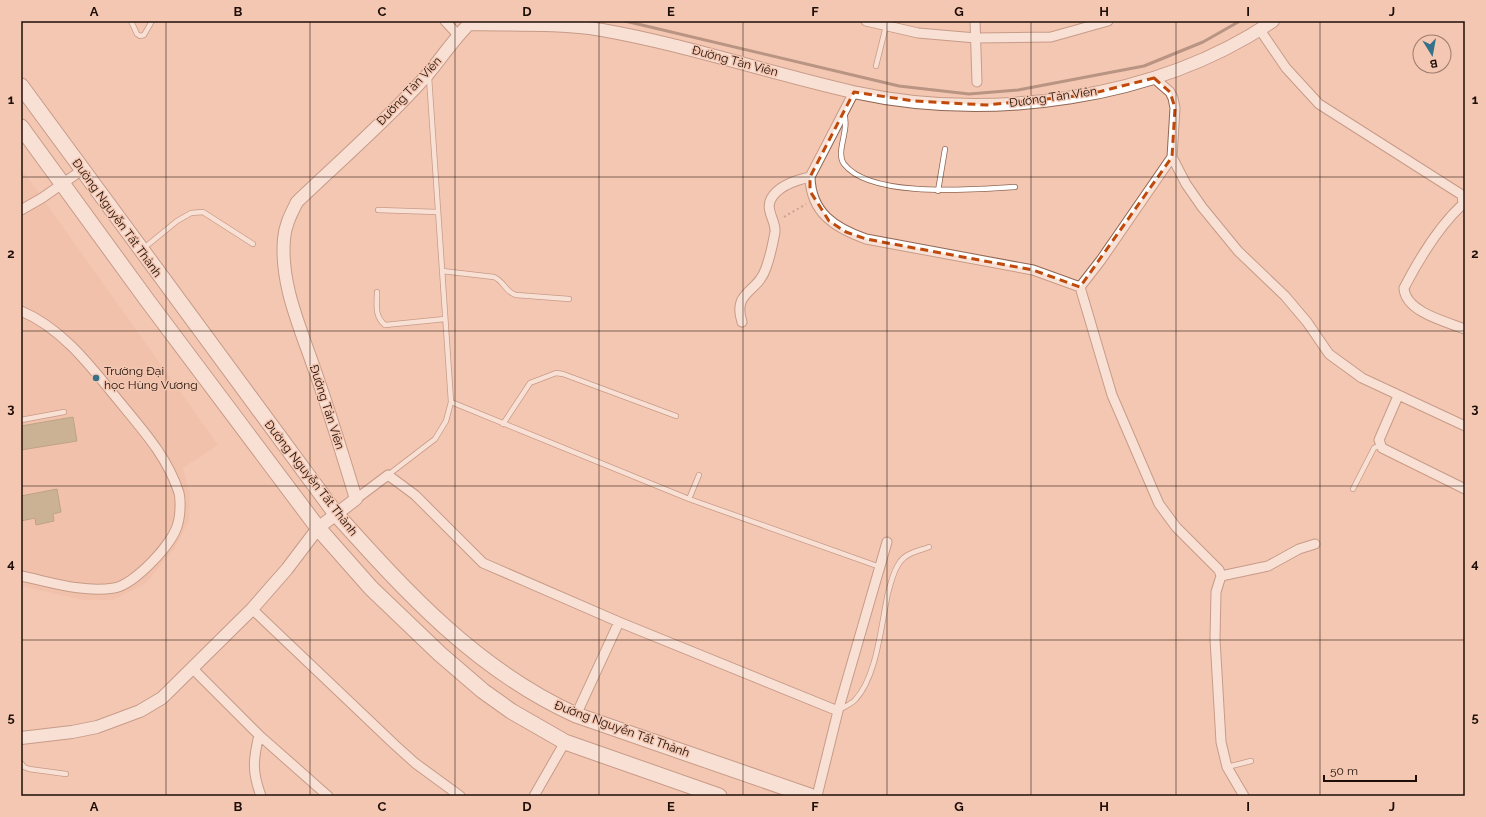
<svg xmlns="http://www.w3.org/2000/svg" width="1486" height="817" font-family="Raleway,sans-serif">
<rect width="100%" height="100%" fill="#f4c7b2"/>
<path fill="#eebba2" d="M21,168l197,277 -35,23 7,27 -1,26 -14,27 -28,34 -34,18h-30l-62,-14z"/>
<path fill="#9a9a6f" stroke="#7a7950" d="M73,417l4,24 -56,9v-24z
M57,489l4,23 -8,2 1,7 -18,4 -1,-7 -14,3v-25z"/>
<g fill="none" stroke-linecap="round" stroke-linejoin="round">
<g stroke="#8f6754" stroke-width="6">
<path id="service" d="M131,21l6,13 3,2 4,-1 8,-14
M876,66l10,-40
M844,114c6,16 -9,38 0,50 27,35 131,25 171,23
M938,191l7,-42
M378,210l59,2
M144,248l33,-27 14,-8 12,-1 50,32
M442,271l52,6c10,4 11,15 22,18l53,4
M377,292c0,12 -3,24 8,33l60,-6
M451,402l238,97 191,68
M21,420l43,-8
M503,424l27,-41 26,-10 7,1 113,42
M388,475l47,-36 11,-18 5,-19 -22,-325
M1353,489l21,-41 6,-3
M689,499l10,-24
M839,710c5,-3 12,-6 16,-10 22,-23 26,-75 33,-107 3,-10 5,-22 12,-31 6,-9 19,-11 29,-15
M21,763l3,4 5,2 37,5
M1227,767l24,-6"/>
</g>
<g stroke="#8f6754" stroke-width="11">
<path id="minor" d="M445,21l13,14
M866,21l52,12 58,5 75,-1 57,-16
M975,21l2,61
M1260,30l26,38 33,36 143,91 1,9c-24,22 -44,55 -59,84 1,24 43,34 61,41
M1154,78l16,14 3,6 2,10 -3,49 -71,103 -21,27 32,108 47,109 17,23 43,43 2,6 -5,16 -1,47 6,103 6,25 17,29
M854,92l-44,85c1,36 25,51 56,62l167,31 47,17
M1172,157l14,27 16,23 36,44 47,45 22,26 22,32 33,24 103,48
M21,210l21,-12 40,-28
M21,311c39,16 68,53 93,84 25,31 53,60 65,98 2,8 1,23 -1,30 -4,20 -44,62 -64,65 -31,5 -63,-6 -93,-12
M742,322c-10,-31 16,-29 24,-54 4,-11 7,-25 9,-36 1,-11 -10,-22 -4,-33 7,-13 25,-19 39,-22
M1398,396l-19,44 3,8 83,41
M356,499l32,-24 27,20 68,68 136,59 219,89 -21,85
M1221,576l47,-10 31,-17 16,-5
M252,609l143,136 20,18 45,33
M192,668l67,67 69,61
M838,711l49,-169
M576,715l43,-93
M259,735c-6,25 -7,37 2,61
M534,796l31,-54"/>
</g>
<g stroke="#8f6754" stroke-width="14">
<path id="tertiary" d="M21,738l51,-6 25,-5 43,-16 22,-13 90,-89 35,-40 31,-41 38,-29c-13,-43 -26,-86 -41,-128 -14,-42 -35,-86 -31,-132 1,-14 7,-25 13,-37 44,-42 91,-83 131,-128 14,-17 26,-35 41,-50 42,1 92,-1 133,6 85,15 167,43 251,62 137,30 303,8 420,-71"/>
</g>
<g stroke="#8f6754" stroke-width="17">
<path id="primary" d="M21,86l315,428c72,80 141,156 240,201l234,81
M21,127l126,173 171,228 53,60 69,66 43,37 28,20 54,31 154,54"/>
</g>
<path stroke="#967667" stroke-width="2" stroke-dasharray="2 3" stroke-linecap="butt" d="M784,217l22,-13"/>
<use href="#service" stroke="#fff" stroke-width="4.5"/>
<use href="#minor" stroke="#fff" stroke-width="9"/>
<use href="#tertiary" stroke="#fff" stroke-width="12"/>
<use href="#primary" stroke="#fff" stroke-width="15"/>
<path stroke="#73584b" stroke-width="3" d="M625,21l274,65 70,8 49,-4 126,-24 59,-24 37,-21"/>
</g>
<path d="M0 0H1486V817H0ZM1154,78l16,14 5,16 -3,49 -92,130 -47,-17 -167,-31 -20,-7 -17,-11 -19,-30v-14l44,-85 60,9 73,4 99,-10z" fill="#f4c7b2" fill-opacity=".55" fill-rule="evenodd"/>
<path fill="none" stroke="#bf4a0b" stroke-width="3" stroke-dasharray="8 5" stroke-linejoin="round" d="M1154,78l16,14 5,16 -3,49 -92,130 -47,-17 -167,-31 -20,-7 -17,-11 -19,-30v-14l44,-85 60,9 73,4 99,-10z"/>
<path fill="none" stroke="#1d0e07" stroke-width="1" stroke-opacity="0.55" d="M166,21v775M310,21v775M455,21v775M599,21v775M743,21v775M887,21v775M1031,21v775M1176,21v775M1320,21v775M21,177h1444M21,331h1444M21,486h1444M21,640h1444"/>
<circle fill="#357189" stroke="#f4c7b2" stroke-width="1.5" cx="96" cy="378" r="4"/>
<g text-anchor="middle" stroke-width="3" stroke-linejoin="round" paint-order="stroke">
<g font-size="12" fill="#1d0e07" stroke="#f4c7b2">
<text transform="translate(735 61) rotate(15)" y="4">Đường Tản Viên</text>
<text transform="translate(409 91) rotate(-47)" y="4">Đường Tản Viên</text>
<text transform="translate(1053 97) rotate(-8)" y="4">Đường Tản Viên</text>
<text transform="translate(117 218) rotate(54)" y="4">Đường Nguyễn Tất Thành</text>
<text transform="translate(327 407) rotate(72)" y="4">Đường Tản Viên</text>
<text transform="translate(311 478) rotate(52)" y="4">Đường Nguyễn Tất Thành</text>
<text transform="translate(622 729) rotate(20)" y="4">Đường Nguyễn Tất Thành</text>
</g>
<g font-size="12" fill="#1d0e07" stroke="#f4c7b2" text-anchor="start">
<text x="104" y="375">Trường Đại<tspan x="104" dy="14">học Hùng Vương</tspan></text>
</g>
</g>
<rect width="1486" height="817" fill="none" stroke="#f4c7b2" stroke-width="44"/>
<g transform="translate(1432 54) rotate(169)"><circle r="19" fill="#f4c7b2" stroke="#9e7d6e"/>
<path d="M0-3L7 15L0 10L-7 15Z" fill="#357189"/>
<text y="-6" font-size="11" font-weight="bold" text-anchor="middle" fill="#1d0e07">B</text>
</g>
<path d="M1324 775v6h92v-6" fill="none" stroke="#1d0e07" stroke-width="2"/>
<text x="1330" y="775" font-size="12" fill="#1d0e07" stroke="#f4c7b2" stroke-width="3" paint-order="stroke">50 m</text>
<rect x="22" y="22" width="1442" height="773" fill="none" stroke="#1d0e07" stroke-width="1.5"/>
<g font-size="13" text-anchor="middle" font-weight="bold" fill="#1d0e07">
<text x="94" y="16">A</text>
<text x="238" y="16">B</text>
<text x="382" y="16">C</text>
<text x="527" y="16">D</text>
<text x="671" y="16">E</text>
<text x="815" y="16">F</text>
<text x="959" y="16">G</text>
<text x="1104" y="16">H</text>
<text x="1248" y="16">I</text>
<text x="1392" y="16">J</text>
<text x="11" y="104">1</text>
<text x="1475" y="104">1</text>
<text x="11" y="258">2</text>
<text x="1475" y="258">2</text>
<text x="11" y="413">3</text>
<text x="1475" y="413">3</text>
<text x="11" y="568">4</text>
<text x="1475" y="568">4</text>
<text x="11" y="722">5</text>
<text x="1475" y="722">5</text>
<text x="94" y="811">A</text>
<text x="238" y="811">B</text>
<text x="382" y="811">C</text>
<text x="527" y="811">D</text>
<text x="671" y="811">E</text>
<text x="815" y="811">F</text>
<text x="959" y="811">G</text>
<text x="1104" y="811">H</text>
<text x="1248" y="811">I</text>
<text x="1392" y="811">J</text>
</g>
</svg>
